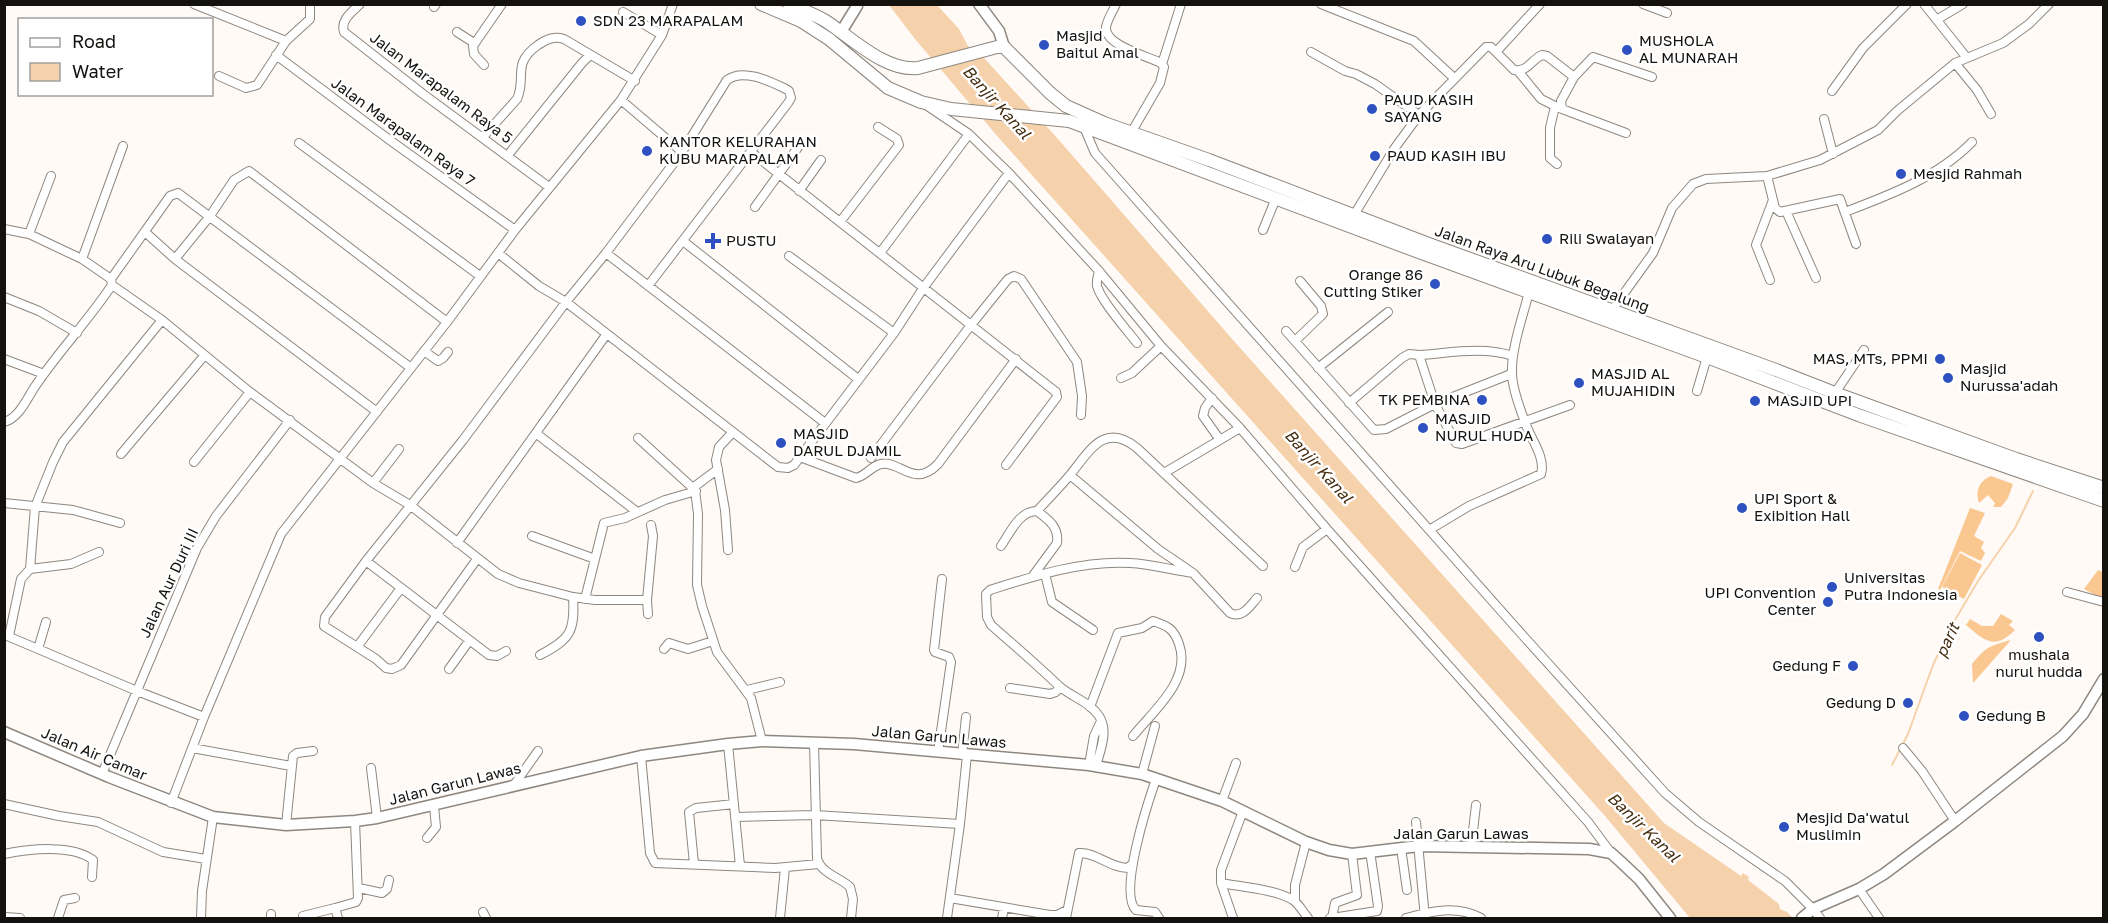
<svg xmlns="http://www.w3.org/2000/svg" width="2108" height="923" font-family="'Golos Text',sans-serif">
<rect width="100%" height="100%" fill="#fffaf5"/>
<path fill="#fac791" d="M1991,476l22,8 -5,14 -7,9h-8l2,-4 -7,-8 -9,8c-4,-12 0,-22 12,-27z
M1970,508l15,5 -11,23 10,6 -3,6 4,5 -4,8 -21,-10 -20,39 -2,-1z
M1960,553l22,12 -18,34 -22,-12z
M2098,570l5,2v27l-19,-10z
M2001,614l12,7 -4,4 6,5c-21,21 -31,10 -49,-5l4,-6 12,7h11z
M2011,640l-38,43 -1,-19c14,-17 17,-18 39,-24z"/>
<path fill="#f6d2ac" d="M889,5h48l22,24 9,17 16,12 74,81 175,201 431,483 77,53 2,-3 6,4 -1,3 31,24 1,5 7,3 6,6h-103l-85,-102 -607,-679 -83,-98z"/>
<g fill="none" stroke-linecap="round" stroke-linejoin="round">
<path stroke="#f6d2ac" stroke-width="2" d="M1892,765l16,-31 25,-69 19,-40 26,-44 37,-53 18,-37"/>
<g stroke="#8e877f" stroke-width="10">
<path id="minor" d="M194,4l92,37
M360,4c-8,8 -20,16 -16,28l79,62 126,93
M1116,4c-3,7 -9,16 -10,23 -2,18 41,29 55,36l3,4 -4,16 -29,50
M1321,4l93,37 40,37
M1643,4l24,9
M1924,4l43,54
M434,7l2,-3
M623,12l39,23
M1938,19l25,-15
M457,32l17,11
M1311,52l34,19 11,3 19,10 44,31
M1496,52l44,-48
M276,55l115,86 124,89
M1955,63l22,27 14,24
M1162,64l19,-60
M484,65l-10,-11 -1,-8 29,-42
M1518,71l23,28 18,9
M219,76l27,12 11,-3 29,-44 24,-22v-15
M1574,77l-13,24 1,8 64,24
M1832,91l31,-43 44,-44
M621,100l61,52
M926,105l43,29 40,39 90,98 62,75 79,82 87,101 261,293 23,31
M1555,106l-5,22v30l7,6
M1824,119l9,35
M1084,127l11,26 431,486 139,154 34,29 86,59 28,28 7,9
M483,137l34,-38c10,-22 -6,-35 21,-54 9,-6 16,-9 26,-6l71,42
M299,143l181,133
M123,146l-41,113 29,20 1,6 50,35 88,72 123,91 37,22 88,69 21,9 54,14 22,3h52l1,14
M751,152l305,240 1,5 -51,68
M508,155l74,-92 8,-8
M1767,176l8,32 5,4 60,-13 16,45
M799,191l22,-31
M755,207l44,-61
M1786,211l30,67
M1845,212c45,-17 93,-35 127,-70
M1354,215l40,-66 25,-34 67,-68h5l23,23c14,2 17,-10 28,-15l5,1 27,21 19,-20 59,20
M840,222l59,-77 -2,-6 -19,-12
M4,229l25,5 53,25
M1263,230l13,-32
M145,232l30,27 202,153
M29,234l22,-58
M683,241l175,138
M498,253l41,33 27,16 212,165 10,1 6,-3 100,-132 30,-46 85,-114
M606,253l219,170
M880,253l89,-119
M789,256l105,77
M175,259l35,-43 24,-36 15,-9 198,151
M1099,271c-1,5 -3,10 -2,15 4,15 30,44 40,57
M111,279l59,-83 8,-3 233,175
M1770,280l-14,-35 17,-45
M4,297l35,14 38,22
M1612,310l41,-57 19,-45 21,-24 13,-5 61,-3 53,-16 58,-30 19,-19 58,-48 48,-20 26,-19 20,-20
M1286,331l88,99 12,-1 49,-25 76,-30
M1295,341l28,-27 -2,-8 -21,-25
M424,351l14,10 5,-3 5,-6
M1513,356c-30,-10 -63,-3 -94,-1l16,49 21,39 6,1 108,-39
M4,359l40,15
M1318,368l70,-56
M1121,378l11,-5 29,-27
M1697,391l10,-34
M1835,393l29,-43
M1212,398l-7,10 -2,8 17,24
M1349,403l53,-45 7,-4 10,1
M4,422c14,-3 23,-23 30,-34 24,-36 54,-67 78,-103
M537,434l100,78
M638,438l57,52 3,24 -1,71 5,21 15,46 34,46 11,43
M121,454l83,-98
M800,457l56,21c10,-2 15,-12 25,-14 19,-4 33,25 57,0l78,-105
M871,458l100,-133 37,-46 6,-3 7,3 56,83 5,34 -1,19
M194,462l56,-70
M1164,473l76,-45
M1070,475l88,74 35,24 37,40c12,6 20,-7 27,-15
M373,483l26,-34
M694,487l24,-18
M4,503l69,7 47,13
M1429,530l40,-24 72,-32c5,-17 -11,-36 -16,-52 -5,-13 -13,-36 -13,-49 -1,-24 11,-57 17,-81
M532,536l63,23 -10,40
M457,543l149,-208
M1001,546c9,-13 18,-35 36,-35 11,-12 22,-23 33,-36 19,-23 34,-54 67,-27l126,118
M728,550l-3,-40 -9,-50 3,-13 13,-14
M477,559l-76,106 -9,4 -6,-1 -10,-9 -52,-33 1,-9 41,-56 97,-121 103,-138 40,-49 76,-101 45,-72c16,-12 42,1 59,9l3,2 2,7 -3,5 -140,183
M595,559l9,-36 21,-5 40,-18 31,-9
M366,561l123,94 8,1 9,-5
M1295,567l8,-20 24,-18
M30,569l41,-5 28,-12
M1045,574l7,28 41,28
M1032,577l25,-34c2,-16 -8,-23 -20,-32
M2067,592l37,10
M647,600l6,-64 -2,-11
M5,635l132,56 67,26
M9,636l12,-57 9,-10 5,-62 18,-45 10,-20 99,-122
M357,647l44,-59
M38,649l8,-27
M664,649l5,-6 19,6 25,-8
M540,655c31,-16 35,-24 33,-58
M449,669l20,-28
M1010,688l40,6 6,-2 3,-5
M747,690l33,-8
M1090,707l28,-74 24,-5 11,-7c15,5 21,8 26,23 13,36 -26,67 -46,92
M814,743l3,115c4,16 23,19 33,29l3,12 -2,19
M728,744l12,122
M192,748l99,18
M1903,748l19,23 33,50
M938,752l13,-90 -2,-5 -14,-5 -1,-2 8,-71
M962,755l4,-38
M641,756l9,97 5,10 120,5 44,-4
M1089,765l5,-29 7,-15
M1096,766c4,-15 13,-35 3,-50 -10,-15 -30,-20 -41,-31 -22,-21 -44,-40 -67,-60l-4,-8 -1,-23 4,-4c44,-14 93,-30 140,-27 21,1 42,7 63,10
M371,768l6,50
M102,774l95,-226 19,-32 74,-96
M1142,774l13,-48
M1156,779c-8,23 -38,114 -20,131l19,2 4,6
M514,785l24,-34
M1222,801l14,-38
M171,803l33,-86 77,-183 166,-212 68,-92 106,-130 41,-65 11,-31
M4,804l55,12 39,6 65,30 43,7
M735,817l80,-2 145,9
M1416,822l9,96
M286,825l7,-69 4,-3 16,-2
M427,838l9,-11 -2,-21
M1401,848l6,42
M1471,848l5,-43
M4,854c25,-5 68,-10 89,6l-1,17
M694,864l-5,-52 7,-4 38,-4
M1221,883c21,4 53,6 72,17 6,4 10,12 15,18
M359,888l23,5 5,-4 2,-9
M1859,889l20,29
M950,898l100,17h7l10,-5
M1295,901v-16l11,-43
M483,912l3,6
M303,916l32,-8
M4,917l16,1
M58,918l6,-18 11,-2
M201,918l1,-27 11,-74
M271,918v-4
M338,918l-3,-10 21,-6 2,-4 -3,-77
M780,918l5,-50
M947,918l13,-94 7,-69
M1002,918l2,-10
M1066,918l13,-65c17,-1 31,15 49,15l3,-3
M1233,918l-12,-35v-13l22,-59
M1330,918h2l3,-15 22,-8 -5,-41
M1332,918l45,-7 1,-5 -8,-55
M1406,918c26,-7 50,-13 75,0"/>
</g>
<g stroke="#8e877f" stroke-width="13">
<path id="tertiary" d="M979,4l20,27 5,16
M841,32l16,-26 -1,-2"/>
</g>
<g stroke="#8e877f" stroke-width="13">
<path id="secondary" d="M4,732l105,45 104,40 73,8 69,-4 22,-3 264,-62 87,-12 34,-3 92,3 235,21 53,9 80,27 84,41 23,8 23,4 67,-8 170,3 22,4 10,9 18,17 31,39
M1802,918l11,-9 46,-20 25,-15 71,-53 108,-85 20,-22 21,-35"/>
</g>
<g stroke="#8e877f" stroke-width="14">
<path id="primary" d="M761,4l40,17 28,18 59,49 33,14 30,7 118,12 355,133 283,103 154,59 243,85
M789,4c12,5 24,10 35,16 27,17 61,52 94,48l79,-21h7l46,46 16,13 38,17 105,37 220,84 347,126 59,23 181,66 88,29"/>
</g>
<use href="#minor" stroke="#fff" stroke-width="8"/>
<use href="#tertiary" stroke="#fff" stroke-width="10"/>
<use href="#secondary" stroke="#fff" stroke-width="10"/>
<use href="#primary" stroke="#fff" stroke-width="12"/>
</g>
<g fill="#2e50c0" stroke="#fff" stroke-width="2">
<circle cx="581" cy="21" r="6"/>
<circle cx="1044" cy="45" r="6"/>
<circle cx="1627" cy="50" r="6"/>
<circle cx="1372" cy="109" r="6"/>
<circle cx="647" cy="151" r="6"/>
<circle cx="1375" cy="156" r="6"/>
<circle cx="1901" cy="174" r="6"/>
<circle cx="1547" cy="239" r="6"/>
<path d="M710 232h6v6h6v6h-6v6h-6v-6h-6v-6h6z"/>
<circle cx="1435" cy="284" r="6"/>
<circle cx="1940" cy="359" r="6"/>
<circle cx="1948" cy="378" r="6"/>
<circle cx="1579" cy="383" r="6"/>
<circle cx="1482" cy="400" r="6"/>
<circle cx="1755" cy="401" r="6"/>
<circle cx="1423" cy="428" r="6"/>
<circle cx="781" cy="443" r="6"/>
<circle cx="1742" cy="508" r="6"/>
<circle cx="1832" cy="587" r="6"/>
<circle cx="1828" cy="602" r="6"/>
<circle cx="2039" cy="637" r="6"/>
<circle cx="1853" cy="666" r="6"/>
<circle cx="1908" cy="703" r="6"/>
<circle cx="1964" cy="716" r="6"/>
<circle cx="1784" cy="827" r="6"/>
</g>
<g text-anchor="middle" stroke-width="5" stroke-linejoin="round" paint-order="stroke">
<g font-size="15" fill="#14120f" stroke="#fff" text-anchor="start">
<text x="593" y="26">SDN 23 MARAPALAM</text>
<text x="1056" y="41">Masjid<tspan x="1056" dy="17">Baitul Amal</tspan></text>
<text x="1639" y="46">MUSHOLA<tspan x="1639" dy="17">AL MUNARAH</tspan></text>
<text x="1384" y="105">PAUD KASIH<tspan x="1384" dy="17">SAYANG</tspan></text>
<text x="659" y="147">KANTOR KELURAHAN<tspan x="659" dy="17">KUBU MARAPALAM</tspan></text>
<text x="1387" y="161">PAUD KASIH IBU</text>
<text x="1913" y="179">Mesjid Rahmah</text>
<text x="1559" y="244">Rili Swalayan</text>
<text x="726" y="246">PUSTU</text>
<text x="1423" y="280" text-anchor="end">Orange 86<tspan x="1423" dy="17">Cutting Stiker</tspan></text>
<text x="1928" y="364" text-anchor="end">MAS, MTs, PPMI</text>
<text x="1960" y="374">Masjid<tspan x="1960" dy="17">Nurussa'adah</tspan></text>
<text x="1591" y="379">MASJID AL<tspan x="1591" dy="17">MUJAHIDIN</tspan></text>
<text x="1470" y="405" text-anchor="end">TK PEMBINA</text>
<text x="1767" y="406">MASJID UPI</text>
<text x="1435" y="424">MASJID<tspan x="1435" dy="17">NURUL HUDA</tspan></text>
<text x="793" y="439">MASJID<tspan x="793" dy="17">DARUL DJAMIL</tspan></text>
<text x="1754" y="504">UPI Sport &amp;<tspan x="1754" dy="17">Exibition Hall</tspan></text>
<text x="1844" y="583">Universitas<tspan x="1844" dy="17">Putra Indonesia</tspan></text>
<text x="1816" y="598" text-anchor="end">UPI Convention<tspan x="1816" dy="17">Center</tspan></text>
<text x="2039" y="660" text-anchor="middle">mushala<tspan x="2039" dy="17">nurul hudda</tspan></text>
<text x="1841" y="671" text-anchor="end">Gedung F</text>
<text x="1896" y="708" text-anchor="end">Gedung D</text>
<text x="1976" y="721">Gedung B</text>
<text x="1796" y="823">Mesjid Da'watul<tspan x="1796" dy="17">Muslimin</tspan></text>
</g>
<g font-size="15" fill="#14120f" stroke="#fff">
<text transform="translate(441 88) rotate(37)" y="5">Jalan Marapalam Raya 5</text>
<text transform="translate(403 132) rotate(36)" y="5">Jalan Marapalam Raya 7</text>
<text transform="translate(1542 269) rotate(20)" y="5">Jalan Raya Aru Lubuk Begalung</text>
<text transform="translate(169 583) rotate(-65)" y="5">Jalan Aur Duri III</text>
<text transform="translate(939 737) rotate(5)" y="5">Jalan Garun Lawas</text>
<text transform="translate(94 754) rotate(23)" y="5">Jalan Air Camar</text>
<text transform="translate(455 784) rotate(-14)" y="5">Jalan Garun Lawas</text>
<text x="1461" y="839">Jalan Garun Lawas</text>
</g>
<g font-size="16" font-style="italic" fill="#452d10" stroke="#fff">
<text transform="translate(997 102) rotate(48)" y="6">Banjir Kanal</text>
<text transform="translate(1319 466) rotate(48)" y="6">Banjir Kanal</text>
<text transform="translate(1947 640) rotate(-66)" y="6">parit</text>
<text transform="translate(1644 827) rotate(44)" y="6">Banjir Kanal</text>
</g>
</g>
<rect width="2108" height="923" fill="none" stroke="#14120f" stroke-width="12"/>
<rect x="18" y="18" width="195" height="78" fill="#ffffff" stroke="#a1a09f" stroke-width="1.5"/>
<rect x="30" y="38" width="30" height="9" fill="#ffffff" stroke="#a1a09f" stroke-width="1.5"/>
<text x="72" y="48" font-size="18" fill="#14120f">Road</text>
<rect x="30" y="63" width="30" height="18" fill="#f6d2ac" stroke="#a1a09f" stroke-width="1.5"/>
<text x="72" y="78" font-size="18" fill="#14120f">Water</text>
</svg>
